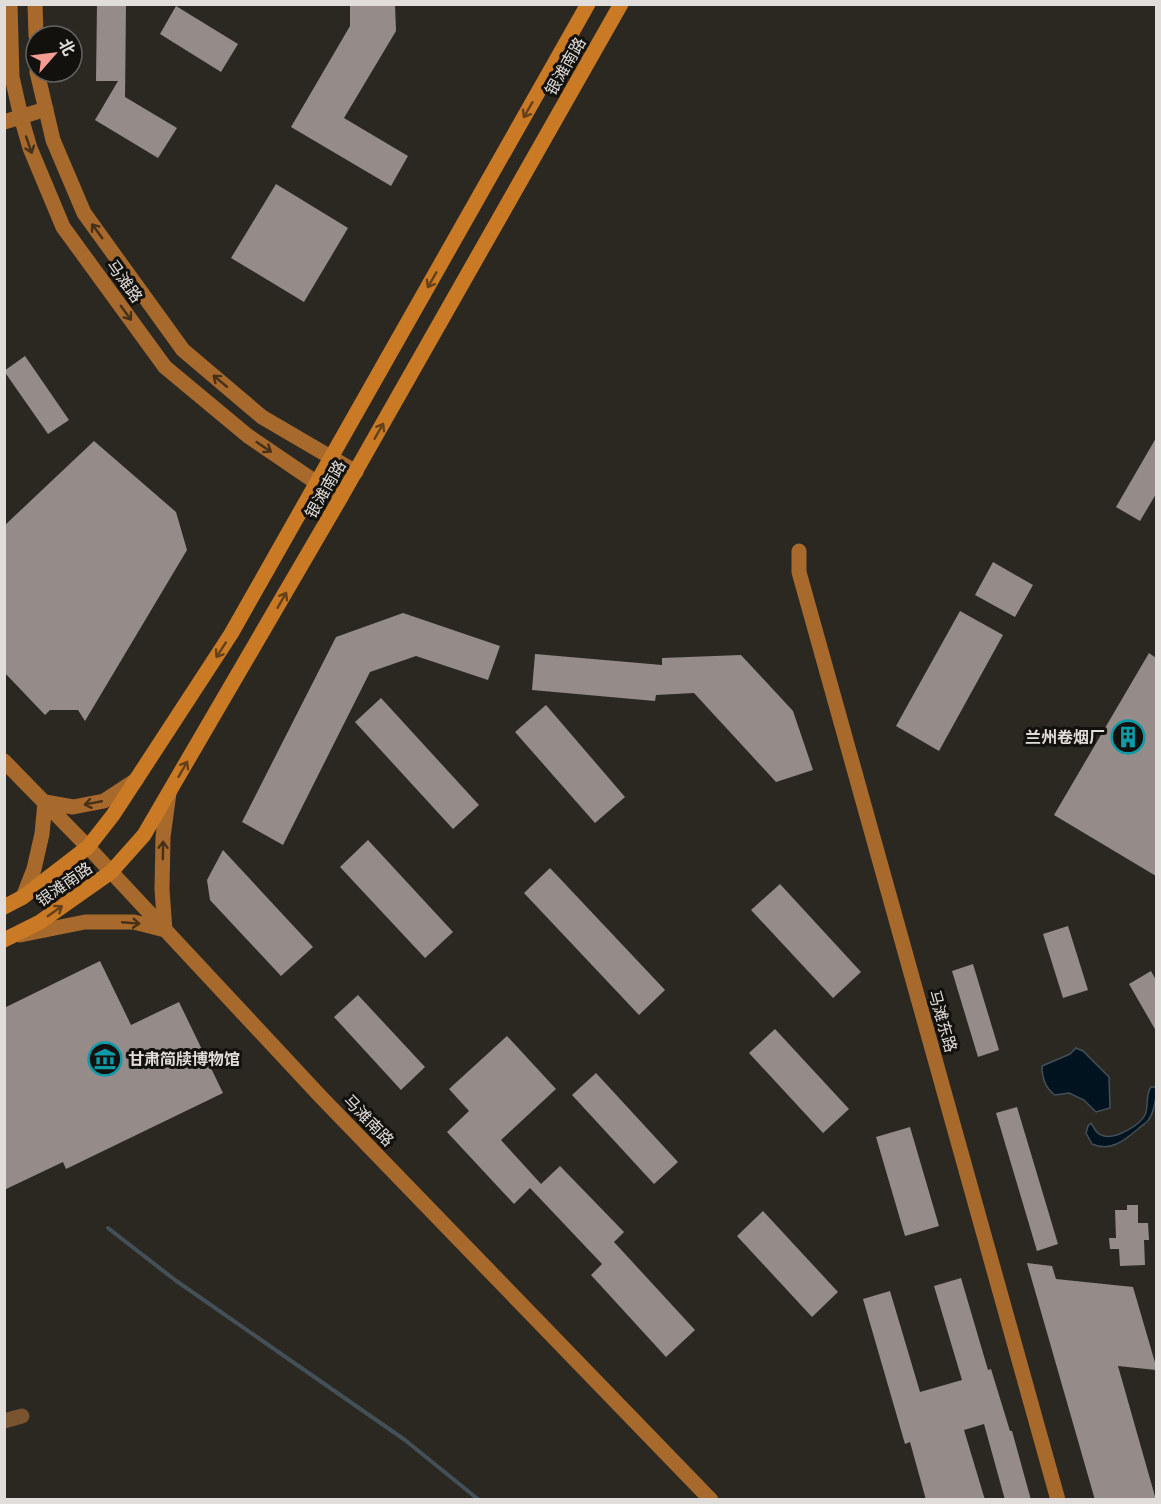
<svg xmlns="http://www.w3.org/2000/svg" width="1161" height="1504" font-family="'Nunito Sans','Noto Sans SC',sans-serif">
<rect width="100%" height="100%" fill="#2b2822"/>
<path fill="#00131f" stroke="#435057" stroke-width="1.5" d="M1076,1048l7,3 26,26 1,31 -14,4 -12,-12 -15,-7 -14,2c-10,-7 -13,-17 -13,-29l28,-12z
M1151,1087h5c1,9 -2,25 -7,32 -2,4 -8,7 -11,10 -14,12 -28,23 -46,15l-6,-11 2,-7 3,-3c3,5 6,12 13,13 12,3 36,-11 41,-21 4,-9 0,-20 6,-28z"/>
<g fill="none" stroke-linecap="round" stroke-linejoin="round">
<path stroke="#435057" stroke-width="4" d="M108,1228l67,52 230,160 74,60"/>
</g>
<path fill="#958c8a" d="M97,4h29l-1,93 52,31 -19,30 -63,-38 23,-39h-22z
M350,4h45l1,27 -52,87 64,38 -17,30 -100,-59 59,-101z
M176,6l62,38 -17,28 -61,-38z
M276,184l72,44 -44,74 -73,-44z
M25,356l44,64 -21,14 -44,-63z
M1156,438v56l-16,27 -24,-14z
M94,441l82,71 11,38 -102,171 -7,-11h-28l-5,5 -41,-43v-146z
M993,562l40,23 -18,32 -40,-22z
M960,611l43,24 -64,116 -43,-25z
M403,613l97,33 -12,34 -72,-24 -46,16 -87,173 -41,-23 94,-185z
M1149,653l7,5v218l-102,-61z
M535,654l127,11v-7l79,-3 52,56 20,59 -37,12 -82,-89 -38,2 -1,6 -123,-11z
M381,698l98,107 -26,24 -98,-107z
M546,705l79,92 -30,26 -80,-91z
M368,840l85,92 -28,26 -85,-91z
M223,850l90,97 -32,29 -71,-76 -3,-20z
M550,868l115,122 -26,25 -115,-122z
M780,884l81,88 -28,26 -82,-88z
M1068,926l20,64 -25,8 -20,-64z
M100,961l31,64 48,-23 44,91 -157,76 -3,-7 -59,28v-182z
M973,964l26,86 -21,7 -26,-86z
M1151,971l5,9v51l-27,-47z
M358,995l67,72 -24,23 -67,-73z
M775,1029l74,80 -26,24 -74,-80z
M507,1036l49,53 -55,51 40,44 19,-18 64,66 -10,10 81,88 -29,27 -75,-82 11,-11 -72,-76 -16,16 -67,-72 22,-21 -20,-22z
M596,1073l82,89 -24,22 -82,-89z
M1017,1107l41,137 -21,7 -41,-138z
M910,1127l29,99 -34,10 -29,-99z
M1127,1205h11v18h10l1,17h-5l1,25 -25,1 -1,-17h-9l-1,-11h7l-1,-28h12z
M763,1211l75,81 -26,25 -75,-81z
M1027,1263l25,3 4,13 77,8 23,79v4l-38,-4 38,134h-61z
M961,1278l27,92 3,-1 19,62h2l19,69h-26l-21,-76 -20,6 21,70h-59l-16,-58 -5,2 -42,-145 27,-8 30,101 42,-12 -28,-94z"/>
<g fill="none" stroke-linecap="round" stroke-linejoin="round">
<path stroke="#7a532f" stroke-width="15" d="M4,1421l18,-5"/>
<path stroke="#a7692c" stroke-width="15" d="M10,4l2,73 9,40 9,31 33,79 102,140 83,69 69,47 24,14
M35,4l1,32
M37,72l16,68 31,73 99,137 79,67 94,55
M4,122l42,-13
M799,551v21l259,928
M4,761l84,86 233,250 390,403
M23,897l11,-28 8,-35 3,-32 28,5 31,-6 32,-21
M20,935l65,-13h49l31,8 -3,-40 1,-53 6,-44"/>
<path stroke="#ca7a24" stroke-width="15" d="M4,907l19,-10 65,-50 25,-32 118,-181 357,-630
M4,940l36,-18 71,-50 33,-37 197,-338 280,-493"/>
</g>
<defs><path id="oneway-shaft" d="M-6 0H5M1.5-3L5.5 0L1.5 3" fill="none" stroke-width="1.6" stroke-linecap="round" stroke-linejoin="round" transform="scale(1.5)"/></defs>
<g stroke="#654018">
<use href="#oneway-shaft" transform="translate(528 110) rotate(120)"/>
<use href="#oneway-shaft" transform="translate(432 280) rotate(120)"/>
<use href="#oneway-shaft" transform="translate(379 431) rotate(-60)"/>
<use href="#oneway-shaft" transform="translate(282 600) rotate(-60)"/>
<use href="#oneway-shaft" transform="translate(221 650) rotate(123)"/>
<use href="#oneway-shaft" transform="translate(183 769) rotate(-60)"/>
<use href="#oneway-shaft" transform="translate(55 911) rotate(-35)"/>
</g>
<g stroke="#463018">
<use href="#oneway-shaft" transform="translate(29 145) rotate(71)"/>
<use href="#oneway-shaft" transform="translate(97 231) rotate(-126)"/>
<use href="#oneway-shaft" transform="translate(126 313) rotate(54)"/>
<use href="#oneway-shaft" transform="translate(220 381) rotate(-140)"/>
<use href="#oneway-shaft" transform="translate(264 447) rotate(34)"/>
<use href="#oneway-shaft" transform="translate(93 803) rotate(169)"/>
<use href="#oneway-shaft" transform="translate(163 850) rotate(-89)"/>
<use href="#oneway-shaft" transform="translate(131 923) rotate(5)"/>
</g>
<defs>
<g id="building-ring" transform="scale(1.725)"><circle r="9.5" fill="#12110e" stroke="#0f9aa8" stroke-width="1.5"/><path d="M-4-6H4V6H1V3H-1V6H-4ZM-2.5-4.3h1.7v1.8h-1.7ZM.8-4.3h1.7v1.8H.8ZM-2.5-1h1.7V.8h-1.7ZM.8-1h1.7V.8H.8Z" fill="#0f9aa8"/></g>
<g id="museum-ring" transform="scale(1.725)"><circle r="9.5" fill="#12110e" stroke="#0f9aa8" stroke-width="1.5"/><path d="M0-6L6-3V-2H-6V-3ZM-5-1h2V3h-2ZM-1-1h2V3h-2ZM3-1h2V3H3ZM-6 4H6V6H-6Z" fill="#0f9aa8"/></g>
</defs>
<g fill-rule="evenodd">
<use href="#building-ring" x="1128" y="737"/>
<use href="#museum-ring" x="105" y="1059"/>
</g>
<g text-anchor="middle" stroke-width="6" stroke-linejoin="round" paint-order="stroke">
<g font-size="16" fill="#e0ddda" stroke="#12110e">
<text transform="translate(565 66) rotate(-60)" y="6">银滩南路</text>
<text transform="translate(125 281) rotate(54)" y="6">马滩路</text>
<text transform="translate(325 489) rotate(-60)" y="6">银滩南路</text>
<text transform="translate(64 884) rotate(-35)" y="6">银滩南路</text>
<text transform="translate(943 1021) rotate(74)" y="6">马滩东路</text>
<text transform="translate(369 1120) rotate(46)" y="6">马滩南路</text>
</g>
<g font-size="16" font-weight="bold" fill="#e0ddda" stroke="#12110e" text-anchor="end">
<text x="1105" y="743">兰州卷烟厂</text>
<text x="128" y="1065" text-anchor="start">甘肃简牍博物馆</text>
</g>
</g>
<rect width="1161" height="1504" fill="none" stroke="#e0ddda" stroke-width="12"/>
<g transform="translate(54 54) rotate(62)"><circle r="28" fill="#12110e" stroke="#646360" stroke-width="1.5"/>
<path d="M0-4.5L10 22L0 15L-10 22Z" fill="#f59c92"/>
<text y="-9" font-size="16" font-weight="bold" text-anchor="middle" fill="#e0ddda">北</text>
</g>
</svg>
